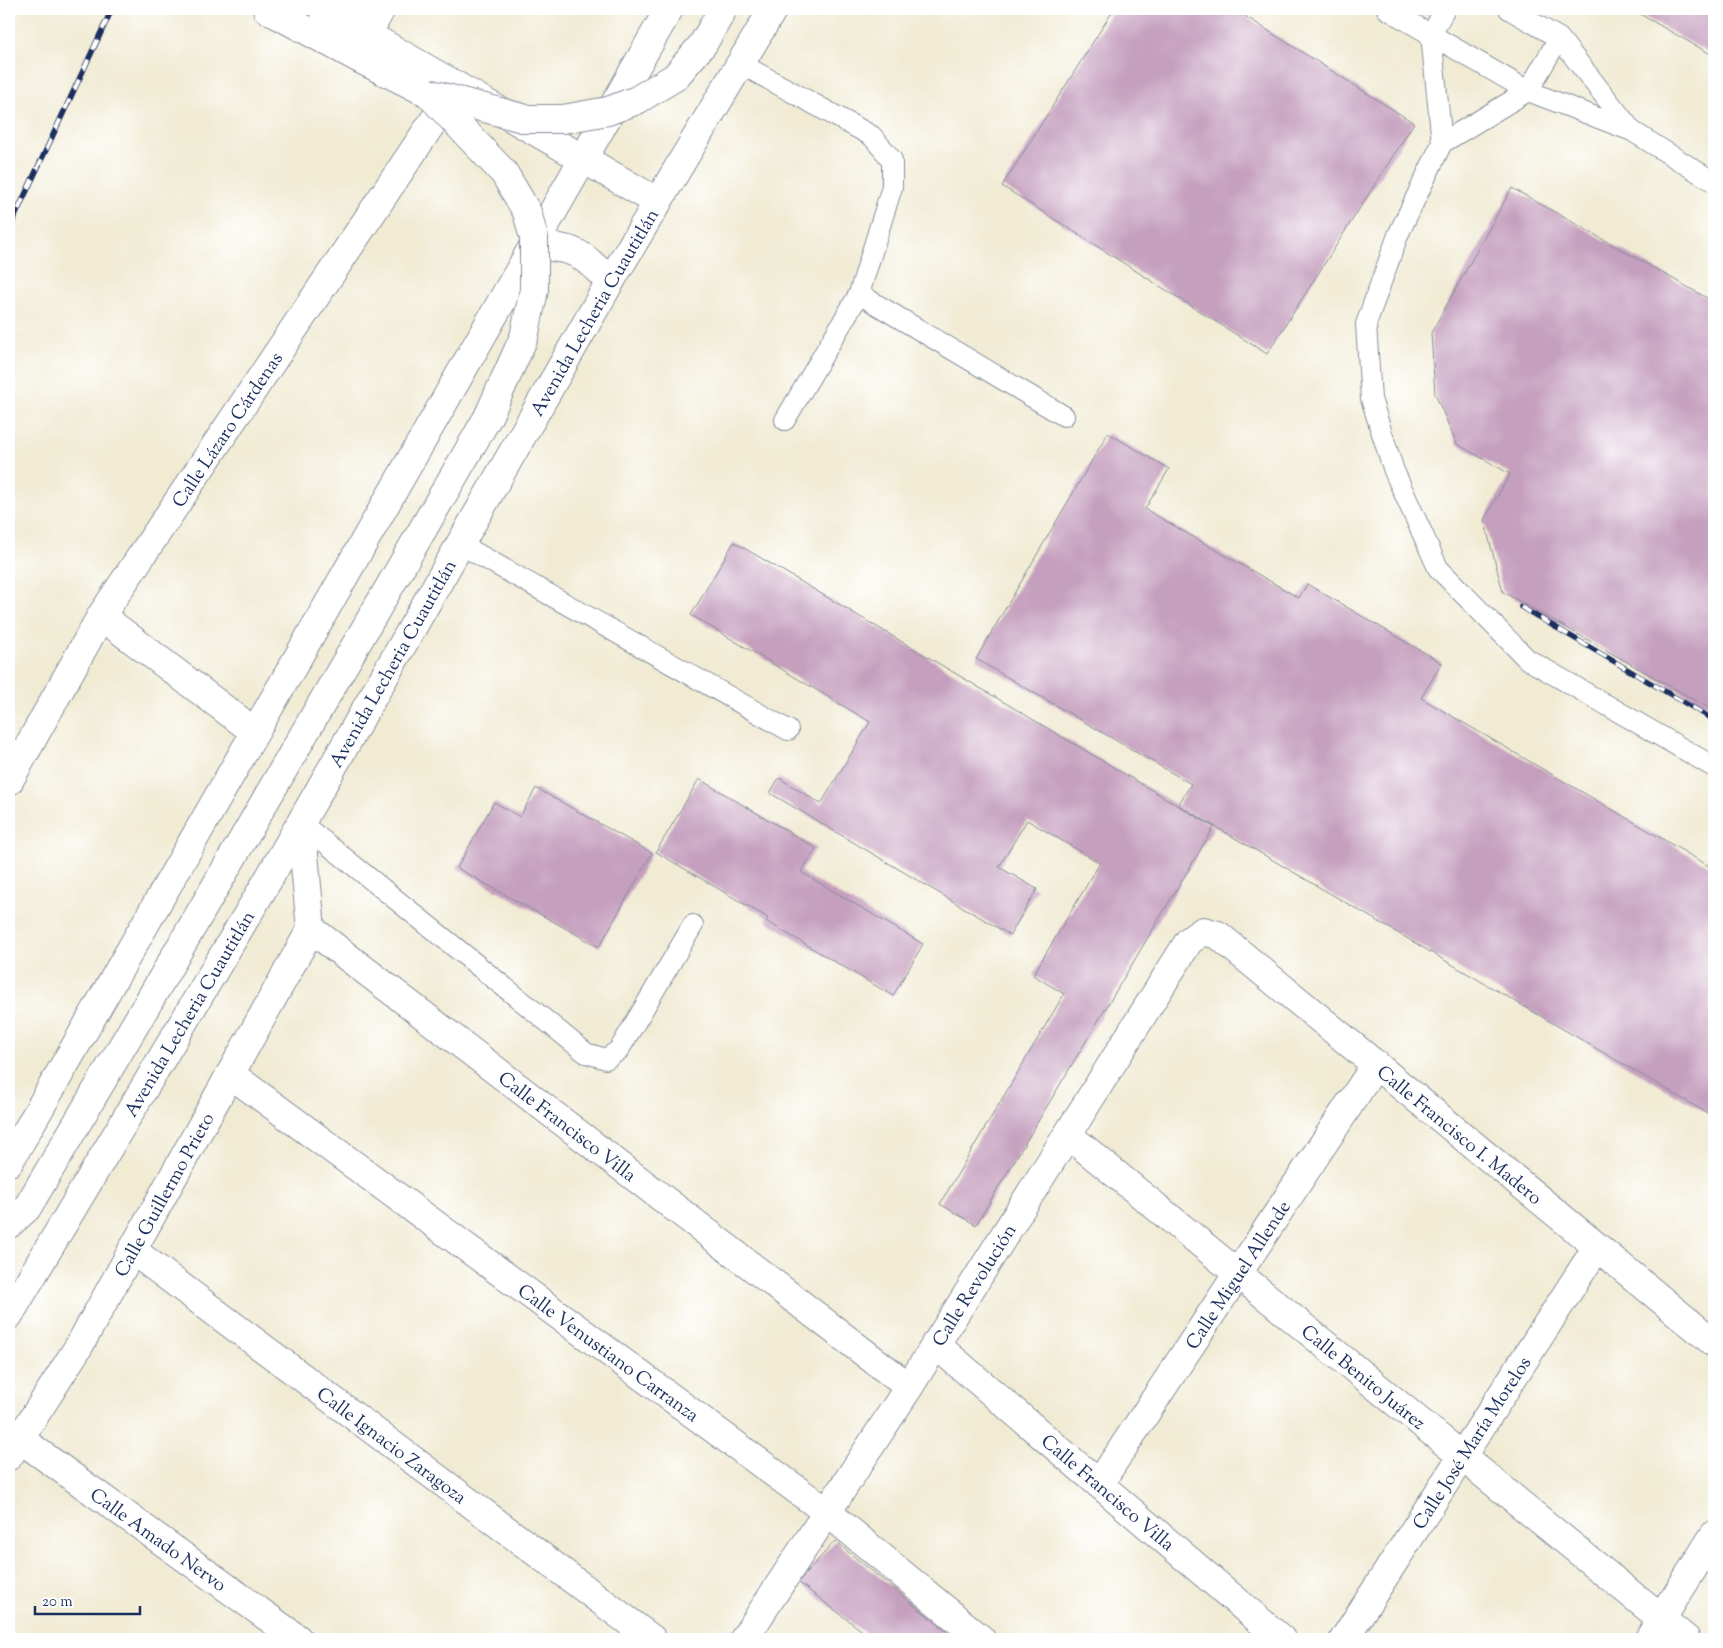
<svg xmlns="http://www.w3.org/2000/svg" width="1723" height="1648" font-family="'Sorts Mill Goudy',serif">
<rect width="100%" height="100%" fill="#fff"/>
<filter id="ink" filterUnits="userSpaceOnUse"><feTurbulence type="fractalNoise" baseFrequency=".02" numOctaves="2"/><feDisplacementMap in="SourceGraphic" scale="10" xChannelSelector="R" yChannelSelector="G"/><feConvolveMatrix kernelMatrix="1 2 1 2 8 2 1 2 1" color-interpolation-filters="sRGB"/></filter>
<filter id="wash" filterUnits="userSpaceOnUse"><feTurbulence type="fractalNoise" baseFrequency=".0096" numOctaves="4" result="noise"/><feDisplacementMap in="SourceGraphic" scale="20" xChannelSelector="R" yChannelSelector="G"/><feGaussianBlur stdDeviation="1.12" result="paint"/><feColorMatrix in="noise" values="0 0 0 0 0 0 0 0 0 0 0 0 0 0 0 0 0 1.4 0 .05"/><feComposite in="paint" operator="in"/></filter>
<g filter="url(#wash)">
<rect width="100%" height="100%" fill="#f1ebd4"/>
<g id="blocks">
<path fill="#c59fbe" d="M1114,9h120l180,114 -147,231 -265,-168z
M1631,9h83v47z
M1512,188l202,114v409l-211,-119 -19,-72 26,-46 -53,-30 -22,-50 -4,-61z
M1108,433l61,36 -24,40 154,89 8,-14 135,79 -21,35 293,171v248l-536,-312 13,-21 -215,-125z
M734,542l480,285 -238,398 -36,-21 124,-210 -31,-19 67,-112 -73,-43 -28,47 38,22 -27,46 -240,-142 9,-15 42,26 49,-82 -179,-107z
M699,779l117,69 -15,24 122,72 -30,52 -127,-75 2,-3 -112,-66z
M536,788l116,65 -53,94 -142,-79 37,-66 26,15z
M835,1541l111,90 -6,8h-67l-75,-57z"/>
</g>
</g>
<g filter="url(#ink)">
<use href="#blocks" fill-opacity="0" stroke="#868d99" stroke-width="1"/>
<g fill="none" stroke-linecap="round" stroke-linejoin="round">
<g stroke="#868d99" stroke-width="22">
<path id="lane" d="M1387,9l141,82 104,40 82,51
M1445,9l-14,26 11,108 -44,92 -32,89 5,75 23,72 44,97 89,91 187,108
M1509,9l50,29 73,93
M741,64l131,72 20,24v27l-33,107 -74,126
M1442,143l86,-52 31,-53
M859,294l205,122
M460,544l328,186
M301,823l285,230 20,6 13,-9 74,-125"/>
</g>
<g stroke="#868d99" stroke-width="30">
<g id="street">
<path d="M323,9l335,193"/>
<path d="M367,35l14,-26"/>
<path d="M101,616l154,116"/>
<path id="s1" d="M9,781l92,-165 356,-530"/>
<path id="s2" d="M301,823l10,106 598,458"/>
<path id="s3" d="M230,1074l597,438 154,127"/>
<path id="s4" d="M1068,1135l618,504"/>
<path id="s5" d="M132,1250l520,389"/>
<path id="s6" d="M935,1344l346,295"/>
<path id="s7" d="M20,1439l278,200"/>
<path id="s8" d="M9,1456l70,-110 232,-417"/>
<path id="s9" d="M1099,1484l277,-420"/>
<path id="s10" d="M744,1639l165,-252 280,-446 14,-10 15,4 496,408"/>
<path id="s11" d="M1344,1639l253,-392"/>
<path d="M1649,1639l65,-104"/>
</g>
</g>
<g stroke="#868d99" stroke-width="30">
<g id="secondary">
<path d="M267,9l93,50 68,34"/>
<path d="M534,246c42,1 47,7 76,36"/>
<path d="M9,1162l660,-1153"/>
<path d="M9,1224l18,-16 122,-207"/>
<path id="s12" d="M9,1315l259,-435 342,-598 163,-273"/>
</g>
</g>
<use href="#lane" stroke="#fff" stroke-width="20"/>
<use href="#street" stroke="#fff" stroke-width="28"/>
<use href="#secondary" stroke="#fff" stroke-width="28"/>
<g stroke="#1b2f5e" stroke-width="5.5">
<path id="rail" d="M9,229l103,-220
M1521,607l193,113"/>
</g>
<use href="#rail" stroke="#fff" stroke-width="4" stroke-dasharray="11" stroke-linecap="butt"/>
<g stroke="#868d99" stroke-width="30" stroke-linecap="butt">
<path id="secondary-bridge" d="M428,93l98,26h37l45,-8 29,-11 38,-23 28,-33 20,-35
M149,1001l339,-584 36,-80 10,-47v-52l-7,-26 -23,-39 -76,-80"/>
</g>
<use href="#secondary-bridge" stroke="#fff" stroke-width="28"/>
</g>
</g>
<g text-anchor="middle" stroke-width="4" stroke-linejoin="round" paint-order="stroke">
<g font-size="19" fill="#1b2f5e" stroke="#fff">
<text dy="7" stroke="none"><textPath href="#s12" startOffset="1161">Avenida Lecheria Cuautitlán</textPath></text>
<text dy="7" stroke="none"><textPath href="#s1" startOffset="414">Calle Lázaro Cárdenas</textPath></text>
<text dy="7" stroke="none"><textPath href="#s12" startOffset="756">Avenida Lecheria Cuautitlán</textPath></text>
<text dy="7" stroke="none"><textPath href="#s12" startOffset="351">Avenida Lecheria Cuautitlán</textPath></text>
<text dy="7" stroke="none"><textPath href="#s2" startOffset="430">Calle Francisco Villa</textPath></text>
<text dy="7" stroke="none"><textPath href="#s10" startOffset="1174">Calle Francisco I. Madero</textPath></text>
<text dy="7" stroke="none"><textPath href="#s8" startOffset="304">Calle Guillermo Prieto</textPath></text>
<text dy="7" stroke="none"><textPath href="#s9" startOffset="251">Calle Miguel Allende</textPath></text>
<text dy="7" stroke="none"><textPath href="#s10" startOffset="422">Calle Revolución</textPath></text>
<text dy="7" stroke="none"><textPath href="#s3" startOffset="470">Calle Venustiano Carranza</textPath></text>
<text dy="7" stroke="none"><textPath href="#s4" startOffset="382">Calle Benito Juárez</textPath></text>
<text dy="7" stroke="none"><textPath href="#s11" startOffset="234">Calle José María Morelos</textPath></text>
<text dy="7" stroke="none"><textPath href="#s5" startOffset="325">Calle Ignacio Zaragoza</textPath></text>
<text dy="7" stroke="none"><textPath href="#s6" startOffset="228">Calle Francisco Villa</textPath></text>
<text dy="7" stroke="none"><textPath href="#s7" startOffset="171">Calle Amado Nervo</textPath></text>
</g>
</g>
<rect width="1723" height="1648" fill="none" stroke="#fff" stroke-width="30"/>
<path d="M35 1606v8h105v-8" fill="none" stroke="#1b2f5e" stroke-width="2.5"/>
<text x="42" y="1606" font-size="15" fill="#1b2f5e" stroke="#ffffff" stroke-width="4" paint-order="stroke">20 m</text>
</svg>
